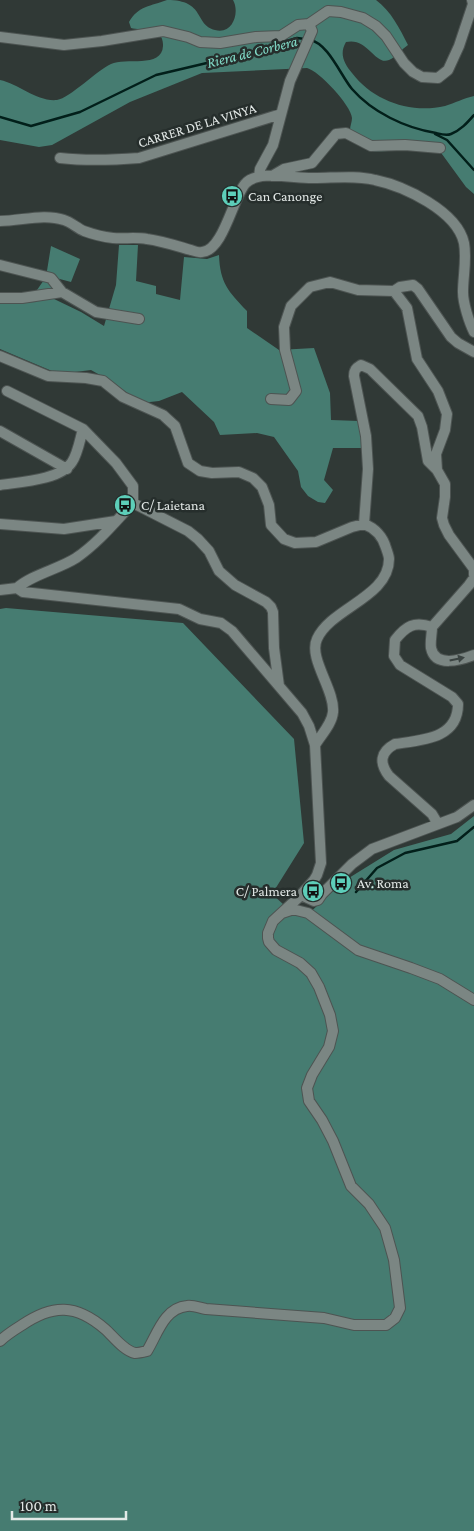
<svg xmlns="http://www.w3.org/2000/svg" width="474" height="1531" font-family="'Crimson Pro',serif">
<rect width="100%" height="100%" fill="#303936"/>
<path fill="#467c71" d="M167,0c39,0 27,25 48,30 18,5 25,-18 18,-30h143c15,11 24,29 32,45 -6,4 -12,12 -19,15 -14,6 -21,-23 -43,-18 -7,12 -2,21 6,31 21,28 59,41 93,33 10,-3 19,-8 29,-10v98l-8,-7 -27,-37h-37l-28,2 -12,-6 -12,-16c0,-4 2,-8 2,-12 -1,-13 -33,-47 -45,-50l-105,5 -72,29 -78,43 -13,2 -39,-7v-60c19,4 37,22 57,20 13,-2 39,-29 54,-36 14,-7 51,5 52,-18 1,-20 -22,-15 -32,-18l-2,-6c9,-16 22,-16 38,-22z
M119,245h19l-2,36 20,5v8l24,6 4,-43 23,2 12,-4c1,28 9,36 28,56v17l32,22 35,-2 16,45 1,27 28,1 4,27h-30l-9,32 9,10 -8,13 -7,-1 -10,-6 -7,-9 -3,-16 -24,-34 -17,-4 -37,2 -6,-13 -32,-30 -23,9 -18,2 -27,-20 -23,-13 -32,4 -59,-25v-46l36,-1 1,-12 9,-13 5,-31 29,13 -9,23 -15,-4 -4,20 29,14 23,14 12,-41z
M6,608l177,15 111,116 10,104 -32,51 23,21 10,2 39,-36 50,-31 57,-16 23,-18v715h-474v-922z"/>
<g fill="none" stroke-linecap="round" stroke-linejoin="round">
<path stroke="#021f1a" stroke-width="2.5" d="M310,40c18,3 31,36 42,49 20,23 53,39 84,44 4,1 10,3 15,1 10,-4 16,-11 23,-19
M0,117l31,9 49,-14 76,-37 89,-21 52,-16 8,1
M435,134l12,6 27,30
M356,892l21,-24 28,-15 52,-12 17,-14"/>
<g stroke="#4d5452" stroke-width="12">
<path id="minor" d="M0,37l64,8 38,-4 61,-10 25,6 12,5 20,1 36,-6 25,-1 17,-11 11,-1 19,-13 13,1 22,6 13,8 10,10 18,27 9,9 9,5 16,1 10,-8 11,-24 14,-42 -1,-4
M60,158c26,3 53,2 79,0l142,-44
M259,176l1,-7 13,-24 17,-64 22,-50 -3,-7
M272,176l12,-7 28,-6 24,-29 10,-1 25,13 34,-1 35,3
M0,221c21,0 44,-8 64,-1 7,2 13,8 20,11 8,3 20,6 29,7 11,1 23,-1 34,1 15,2 30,7 44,11 3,1 8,3 11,2 21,-1 31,-54 43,-68 12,-15 51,-5 69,-6 20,0 42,-3 61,2 29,6 82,31 89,63 3,16 -1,33 -1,49 0,11 6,30 11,40
M0,265l51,13 11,14
M394,291l13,17 10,51 21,32 9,23 -2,16 -9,24 1,16 8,14v13l-3,21 2,7 5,10 25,34v6
M0,298h22l40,-6 34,20 43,7
M0,356l48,20 38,2 17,3 20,16 40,18 12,11 13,37 12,8 12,2 27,-1 14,6 9,9 7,18 2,20 13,14 11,4 21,-1 36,-15 12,-3
M7,391l76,38 33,34 17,23v17
M271,399l18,1 7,-9 -11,-41 -1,-23 7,-21 19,-19 20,-5 28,8 36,1 6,-4 13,-2 5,4 33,48 7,6 16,9
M0,431l67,38
M0,485c20,-3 61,-5 72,-23 6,-9 8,-23 11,-33
M133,503l55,28 10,8 11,12 10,20 16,14 31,17 5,5 2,5 1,36 5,38
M0,524l64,5 52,-8
M17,588c14,-13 42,-19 59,-30 22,-15 39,-36 57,-55
M0,590l17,-2 6,4 156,17 21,10 21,4 11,8 70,82 7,13 6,19 6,118 -4,12 -3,5 -15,17 -26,24 -5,12v5l1,4 7,8 24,13 11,10 8,14 11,28 3,16 -4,16 -17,28 -5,13 2,13 13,19 11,21 18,45 18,18 16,24 9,32 6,48 -5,10 -9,7h-32l-30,-7 -118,-9c-6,-1 -13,-4 -19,-3 -23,2 -30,29 -40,45 -4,1 -9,2 -12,2 -11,-2 -22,-17 -30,-24 -29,-25 -52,-25 -83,-4 -8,5 -16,10 -22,16
M432,627c0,7 -2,14 -1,21 4,20 30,12 43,7
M315,745c6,-10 17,-21 18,-33 2,-22 -25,-54 -16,-73 14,-31 72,-42 72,-80 0,-3 -2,-8 -3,-11 -3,-11 -11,-20 -22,-24l4,-55 -2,-33 -12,-60c0,-6 2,-8 7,-11l9,4 48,47 4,11 6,34 9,9
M438,824l-6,-10 -43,-38c-10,-13 -9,-24 6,-32 27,-4 63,-5 63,-40l-6,-7 -52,-32 -6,-9 1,-16c11,-14 19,-19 37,-13l37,-42 5,-7
M301,895l13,6 4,-1 4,-6 30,-30 20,-15 85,-32 17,-12
M282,913l9,-3h5l12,3 50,37 53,18 29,11 34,21"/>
</g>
<use href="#minor" stroke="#7b8683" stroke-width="10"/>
</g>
<defs><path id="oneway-solid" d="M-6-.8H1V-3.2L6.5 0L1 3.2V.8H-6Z" transform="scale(1.25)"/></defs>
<use fill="#3b4442" href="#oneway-solid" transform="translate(457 659) rotate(-12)"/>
<defs>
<g id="bus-disc" transform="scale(1.125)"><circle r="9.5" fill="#5dceb9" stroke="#262e2c"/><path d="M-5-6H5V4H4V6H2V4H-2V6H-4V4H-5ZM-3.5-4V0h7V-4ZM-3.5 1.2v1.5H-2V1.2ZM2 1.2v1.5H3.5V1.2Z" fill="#111"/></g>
</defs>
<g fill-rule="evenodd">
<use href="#bus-disc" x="232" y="196"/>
<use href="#bus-disc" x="125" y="505"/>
<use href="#bus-disc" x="341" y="883"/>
<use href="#bus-disc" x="313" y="891"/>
</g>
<g text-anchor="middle" stroke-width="5" stroke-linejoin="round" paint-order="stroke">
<g font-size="14" fill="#e3e9e7" stroke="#262e2c">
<text transform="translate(197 125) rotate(-17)" y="5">CARRER DE LA VINYA</text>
</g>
<g font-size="14" fill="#e3e9e7" stroke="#262e2c" text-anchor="start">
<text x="248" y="201">Can Canonge</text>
<text x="141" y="510">C/ Laietana</text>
<text x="357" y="888">Av. Roma</text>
<text x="297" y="896" text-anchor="end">C/ Palmera</text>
</g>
<g font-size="15" font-style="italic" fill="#82dcc9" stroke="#262e2c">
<text transform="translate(252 52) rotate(-14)" y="5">Riera de Corbera</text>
</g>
</g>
<path d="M12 1511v8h114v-8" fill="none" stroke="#e3e9e7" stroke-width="2.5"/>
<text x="20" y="1511" font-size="15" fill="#e3e9e7" stroke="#262e2c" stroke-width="4" paint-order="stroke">100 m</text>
</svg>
